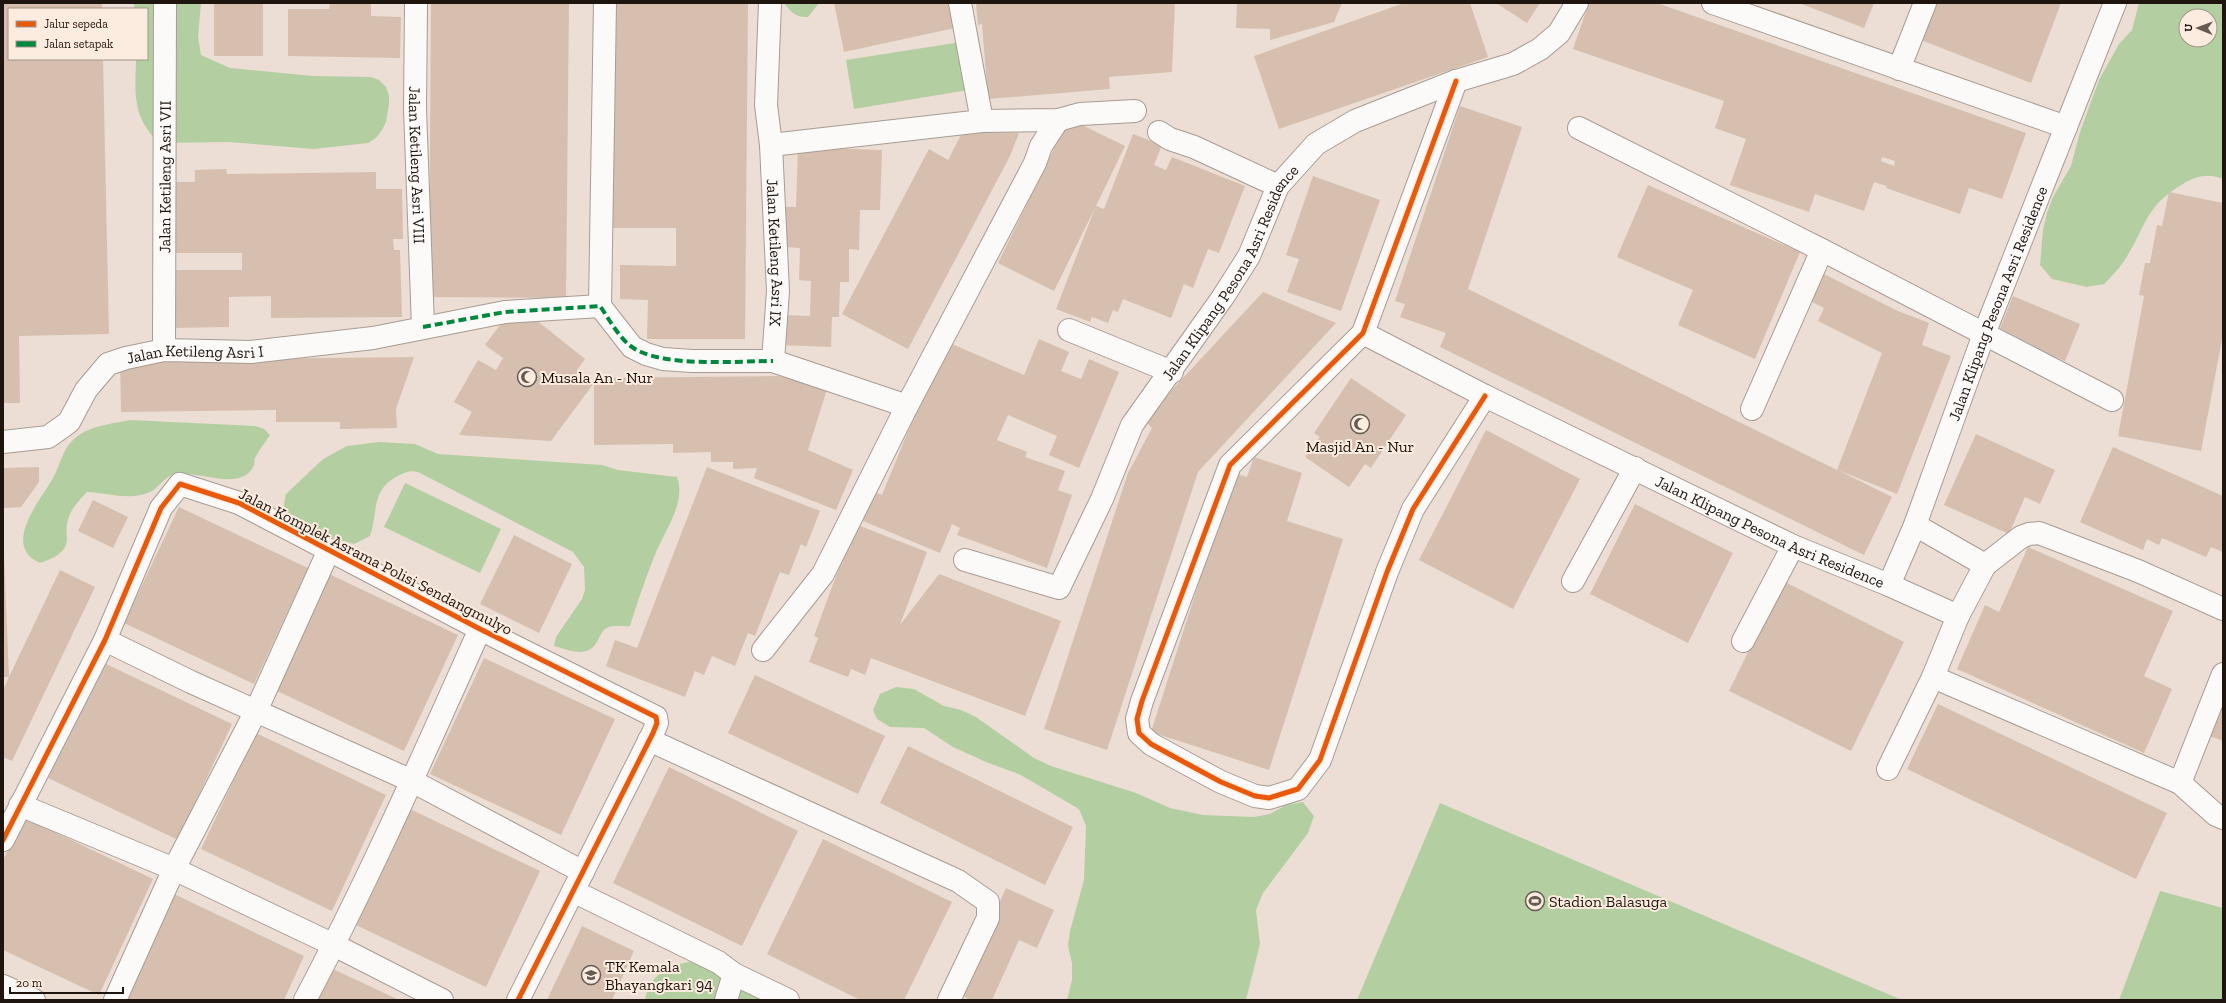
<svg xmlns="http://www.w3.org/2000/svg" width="2226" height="1003" font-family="'Zilla Slab',serif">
<rect width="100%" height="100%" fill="#ecded4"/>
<path fill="#b3cfa1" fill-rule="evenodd" d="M134,3h67l-3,34 3,18 29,13 83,8 58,1 8,3 7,7 3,9v8l-3,18 -4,8 -6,8 -8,5 -55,6 -84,-7 -69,1c-28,-25 -25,-49 -24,-84h11v-50h-13z
M784,3h35l-11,14c-12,1 -17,-5 -24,-14z
M2139,3h84v176c-15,-6 -27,-3 -40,5 -37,21 -37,42 -57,74 -6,10 -14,18 -22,26l-17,3 -35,-8 -12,-14 3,-35 4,-17 6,-16 18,-31 9,-34 19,-52 20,-36 13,-14zM2186,16h24v24h-24z
M961,42l7,48 -114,19 -8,-49z
M130,420l125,6 9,3 6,6c-5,7 -11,15 -15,23 -1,3 0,7 -2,9 -12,25 -57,3 -78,7 -10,2 -16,14 -25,18 -19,9 -43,1 -63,0 -9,9 -18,19 -20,32 -1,5 0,10 0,16 -1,13 -15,19 -27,23 -39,-17 0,-62 13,-85 7,-12 9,-28 20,-38 14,-14 38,-16 57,-20z
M379,442l36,2 23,10 164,11 16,5 59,7c10,26 -14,56 -23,80 -9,23 -17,46 -24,69 -8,1 -18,-2 -25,3 -3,2 -6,9 -8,13 -10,17 -28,8 -43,4l2,-9 26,-38 3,-9 -1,-23 -11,-15 -155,-80c-8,-2 -12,0 -20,4 -27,13 -20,37 -28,60l-16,8c-16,-5 -64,-17 -69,-34 -2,-5 0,-10 1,-16l37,-35 24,-13z
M405,483l96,46 -21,44 -96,-46z
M896,687l18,2 30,17 17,4 15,7 58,41 17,8 85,27 34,15 33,7 51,2 16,-3 16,-9 17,-3 11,14 -6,17 -45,60 -7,17 4,34 -14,56h-179l5,-20v-17l-4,-17 2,-15 14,-51 2,-54 -7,-17 -60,-35 -33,-12 -33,-15 -29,-19 -34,-1 -13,-8 -4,-9 7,-16z
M1440,803l462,197h-545z
M2160,891l63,17v92h-104z
M702,960l89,40h-146c5,-30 31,-37 57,-40z"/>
<path fill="#d6bfae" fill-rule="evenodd" d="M3,3h99v6h-93v50h94l6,275 -90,2 1,67h-17z
M214,3h49v53h-49z
M330,3h41v13l30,1 -1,41 -112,-2v-47h41z
M431,3h138l-3,295 -137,-1z
M615,3h133l-3,336h-98l1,-39 -28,-1v-34l56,1v-38h-63z
M834,3h116l5,25 -111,24z
M976,3h199l-3,69 -63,5 1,12 -122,10 -6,-75 -4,1z
M1237,3h105l-8,19 -64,18v-11l-34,-1z
M1404,3h66l18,54 -209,72 -25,-73z
M1496,3h44l-13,20z
M1589,3h68l369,130 -24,66 -33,-11 -9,26 -74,-26 1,-2 -13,-4 -10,29 -49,-17 -6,18 -79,-27 16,-46 -31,-11 9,-27 -151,-52zM1882,157l13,4 -1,5 -13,-5z
M1799,3h75l-10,25z
M1935,3h126l-30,80 -110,-43z
M1460,106l62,21 -54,162 369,181 45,-117 -64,-32 6,-13 -16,-8 14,-27 76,38 31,12 -7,22 29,11 -54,138 -59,-24 54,27 -28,58 -424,-208 6,-14 -46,-16 5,-13 -10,-3z
M1074,121l51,25 -29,60 8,3 29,-75 29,11 -8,20 12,5 6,-13 73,29 -26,67 -11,-4 -15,39 -9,-4 -13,34 -48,-19 -5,13 -5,-2 -5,13 -16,-6 -2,5 -34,-13 39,-101 -41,83 -56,-28 66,-135z
M963,131l56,2 -9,23 -102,193 -66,-35 87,-165 19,11z
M798,147l84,3 -2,60h-20l-1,40 -10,-1v33h-9l-1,35h-7l-1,30 -51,-2v-30l30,1 1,-35 -12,-1 1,-32 -17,-1v-40h13z
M226,169l1,5 149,-2v17h26l1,50h-10l1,11h6l2,67 -131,1v-22l-42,1v30l-57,1 -1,-58h71v-17h-70l-1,-71h24v-12z
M1313,176l67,24 -39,111 -54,-19 12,-33 -13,-4z
M1648,185l152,67 -45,107 -77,-34 15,-35 -76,-33z
M2169,192l54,11v131l-22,117 -83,-15 26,-140 -5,-1 6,-32h5l7,-38 5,1z
M1263,292l73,31 -138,149 -91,278 -63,-21 84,-256 24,-45 -8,-8z
M2013,296l67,28 -15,37 -67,-28z
M531,316l54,43 -8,11 17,13 -43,58 -92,-6 13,-23 -18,-10 24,-42 18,10 7,-12 -18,-13 21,-28z
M1039,339l30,13 -8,19 20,8 8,-20 30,13 -40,96 -30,-13 8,-19 -49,-21 -11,25 30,12 -2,5 40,14 -7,19 14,5 -25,73 -90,-33 3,-7 -8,-4 -12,29 -79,-33 13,-28 8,3 63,-154 79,34z
M414,357l-18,52 1,19 -57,1v-7h-64v-12l-155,2 -1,-52z
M779,376l48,13 -19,61 45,20 -17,40 -82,-32 3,-10 -24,1v-7h-22v-10l-38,1v-9l-79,1v-67z
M1351,378l55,37 -35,53 -6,-4 -16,23 -44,-30 15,-20 -6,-4z
M1486,430l94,49 -67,130 -94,-49z
M1976,434l79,36 -15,34 -15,-7 -16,37 -65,-29z
M2113,447l110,49v56l-12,-5 -5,10 -44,-19 -3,7 -12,-6 -4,11 -63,-28z
M1254,457l48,16 -15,48 56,18 -74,231 -118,-38 83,-259 13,4z
M39,467v15l-18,25 -18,1v-40z
M707,467l113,44 -14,36 -5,-3 -12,31 -9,-3 -25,64 -7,-3 -13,33 -23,-10 -8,19 -9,-4 -10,26 -79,-31 9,-26 22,8z
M93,500l35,17 -15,31 -35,-17z
M1635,504l98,49 -45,90 -98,-49z
M179,507l129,61 -54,116 -130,-61z
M855,524l72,28 -27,73 39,-51 122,47 -36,95 -154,-58 -6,17 -14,-6 -3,8 -39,-15 9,-24 -4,-2z
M3,530l6,147 51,-107 35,17 -83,174 -9,-4v-67l6,-13h-6z
M514,535l58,29 -33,69 -59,-29z
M2028,547l145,64 -29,65 28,13 -28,64 -187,-84 28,-64 14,7z
M327,573l131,62 -54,116 -131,-62z
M1783,581l121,61 -53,109 -122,-60z
M484,658l131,61 -54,116 -131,-61z
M102,662l130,62 -54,116 -130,-62z
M755,675l130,61 -27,58 -130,-61z
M2223,693v48l-16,-6z
M1938,704l229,109 -31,66 -229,-110z
M256,733l130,62 -54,116 -131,-62z
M908,746l165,81 -28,58 -165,-82z
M669,767l129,64 -56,115 -129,-63z
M410,809l130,62 -54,116 -130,-62z
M23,817l130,62 -54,116 -96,-45v-89z
M823,839l129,63 -48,98h-44l-93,-46z
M1006,888l48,22 -17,38 -18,-8 -27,60h-21l-13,-6z
M174,894l130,62 -20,44h-159z
M582,926l52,25 -22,49h-65z
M333,969l32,15 34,16h-81z"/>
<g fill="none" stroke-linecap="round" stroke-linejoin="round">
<g stroke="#a79c94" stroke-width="24">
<g id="street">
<path id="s1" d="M416,3l-1,106 8,218"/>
<path d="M605,3l-5,303 32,41 14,7 17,5 29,2h81"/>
<path id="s2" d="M770,3l-4,102 5,40 7,146 -5,70 134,45"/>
<path d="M960,3l22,118"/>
<path d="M1713,3l353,124"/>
<path d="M1899,69l26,-66"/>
<path d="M1456,81l-93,252 -133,132 -88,236 -5,18 2,14 12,11 31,17 39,21 34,14 14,2 29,-9 22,-29 67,-188 26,-63 72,-113"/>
<path d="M1579,128l243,122 290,150"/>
<path d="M1159,132l11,7 24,8 84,39"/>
<path d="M771,145l211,-24 76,-1 22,-6 55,-3"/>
<path d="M1069,330l103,42"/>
<path id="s3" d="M1363,333l122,63 308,150 96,39 69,31"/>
<path id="s4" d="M164,350l1,-347"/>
<path d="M1752,409l70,-159"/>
<path id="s5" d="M3,442l45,-5 21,-15 17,-32 22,-26 18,-6 38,-8 87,2 122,-14 132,-26 95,-6"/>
<path d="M1915,525l70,40"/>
<path id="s6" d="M965,560l94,28 43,-89 30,-74 91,-128 26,-41 29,-70 38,-42 39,-23 101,-40 57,-17 27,-15 19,-16 18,-30"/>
<path d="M1573,581l62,-113"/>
<path id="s7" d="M1889,585l26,-60 69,-191 131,-331"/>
<path d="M2223,609l-85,-38 -99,-38 -10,1 -8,3 -36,28 -27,51 -25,61 247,106 36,32 7,3"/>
<path d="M105,640l86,42 221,99 171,91"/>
<path d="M1743,641l50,-95"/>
<path d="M763,650l60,-76 84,-168 128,-243 6,-17 17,-26"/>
<path d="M649,740l309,141 30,21v16l-39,82"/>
<path d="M1888,769l45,-92"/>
<path d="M2180,783l43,-109"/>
<path d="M20,805l154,64 160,76 108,55"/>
<path d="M3,840l102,-200 56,-132 19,-24 59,19 241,126 176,88 1,6 -4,10 -135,267"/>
<path d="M573,891l145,71 16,12 -8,26"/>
<path d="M734,974l54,26"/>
<path d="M3,986l31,14"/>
<path d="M115,1000l59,-131 82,-158 73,-161"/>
<path d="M305,1000c64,-121 119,-246 175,-371"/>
</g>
</g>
<use href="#street" stroke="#fcfaf9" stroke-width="22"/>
<path stroke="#00873e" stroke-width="4" stroke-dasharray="8 4" stroke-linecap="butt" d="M423,327l82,-15 95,-6c9,13 19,32 32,41 29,21 106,14 141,14"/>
<g stroke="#fcece0" stroke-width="8">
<path id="cycleway" d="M1456,81l-93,252 -133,132 -88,236 -5,18 2,14 12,11 31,17 39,21 34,14 14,2 29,-9 22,-29 67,-188 26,-63 72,-113
M3,840l102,-200 56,-132 19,-24 59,19 241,126 176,88 1,6 -4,10 -135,267"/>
</g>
<use href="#cycleway" stroke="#e8590c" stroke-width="5"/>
</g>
<defs>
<g id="mosque-ring" transform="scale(1)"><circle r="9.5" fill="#fcece0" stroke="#665b53" stroke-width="1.5"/><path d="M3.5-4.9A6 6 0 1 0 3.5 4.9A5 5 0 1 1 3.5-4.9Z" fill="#665b53"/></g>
<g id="stadium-ring" transform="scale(1)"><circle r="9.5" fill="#fcece0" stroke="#665b53" stroke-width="1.5"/><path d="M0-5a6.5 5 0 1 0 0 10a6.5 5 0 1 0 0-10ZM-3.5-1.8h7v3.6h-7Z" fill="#665b53"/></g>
<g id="school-ring" transform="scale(1)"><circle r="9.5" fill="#fcece0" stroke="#665b53" stroke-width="1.5"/><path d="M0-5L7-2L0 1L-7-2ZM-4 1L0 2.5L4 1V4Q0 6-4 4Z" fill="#665b53"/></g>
</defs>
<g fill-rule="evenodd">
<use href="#mosque-ring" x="527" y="377"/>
<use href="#mosque-ring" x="1360" y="424"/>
<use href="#stadium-ring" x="1535" y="901"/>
<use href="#school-ring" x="591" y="975"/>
</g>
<g text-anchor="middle" stroke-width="4" stroke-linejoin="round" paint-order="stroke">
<g font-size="16" fill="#1e150e" stroke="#fcece0">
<text dy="6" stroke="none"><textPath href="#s1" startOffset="162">Jalan Ketileng Asri VIII</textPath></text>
<text dy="6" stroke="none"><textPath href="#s4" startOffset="173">Jalan Ketileng Asri VII</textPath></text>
<text dy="6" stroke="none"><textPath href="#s2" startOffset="250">Jalan Ketileng Asri IX</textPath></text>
<text dy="6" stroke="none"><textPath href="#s6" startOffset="459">Jalan Klipang Pesona Asri Residence</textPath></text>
<text dy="6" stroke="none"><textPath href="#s7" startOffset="302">Jalan Klipang Pesona Asri Residence</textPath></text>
<text dy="6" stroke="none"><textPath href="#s5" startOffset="230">Jalan Ketileng Asri I</textPath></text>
<text dy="6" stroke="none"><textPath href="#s3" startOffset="453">Jalan Klipang Pesona Asri Residence</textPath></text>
<text transform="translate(376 561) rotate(27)" y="6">Jalan Komplek Asrama Polisi Sendangmulyo</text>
</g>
<g font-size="16" fill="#1e150e" stroke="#fcece0" text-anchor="start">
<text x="541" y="383">Musala An - Nur</text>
<text x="1360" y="452" text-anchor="middle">Masjid An - Nur</text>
<text x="1549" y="907">Stadion Balasuga</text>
<text x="605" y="972">TK Kemala<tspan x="605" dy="18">Bhayangkari 94</tspan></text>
</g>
</g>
<rect width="2226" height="1003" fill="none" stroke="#1e150e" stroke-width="8"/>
<rect x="8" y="8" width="140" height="52" fill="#fcece0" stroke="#a3968c"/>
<rect x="16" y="21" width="20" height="6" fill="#e8590c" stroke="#a3968c"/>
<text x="44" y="28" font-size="12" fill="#1e150e">Jalur sepeda</text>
<rect x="16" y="41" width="20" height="6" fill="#00873e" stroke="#a3968c"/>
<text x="44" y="48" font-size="12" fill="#1e150e">Jalan setapak</text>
<g transform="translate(2198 28) rotate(271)"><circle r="19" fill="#fcece0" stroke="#a3968c"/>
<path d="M0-3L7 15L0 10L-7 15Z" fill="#665b53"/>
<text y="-6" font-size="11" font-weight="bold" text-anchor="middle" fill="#1e150e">U</text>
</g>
<path d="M10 987v6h113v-6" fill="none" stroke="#1e150e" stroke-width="2"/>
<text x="16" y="987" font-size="12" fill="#1e150e" stroke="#fcece0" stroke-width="3" paint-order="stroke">20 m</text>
</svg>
